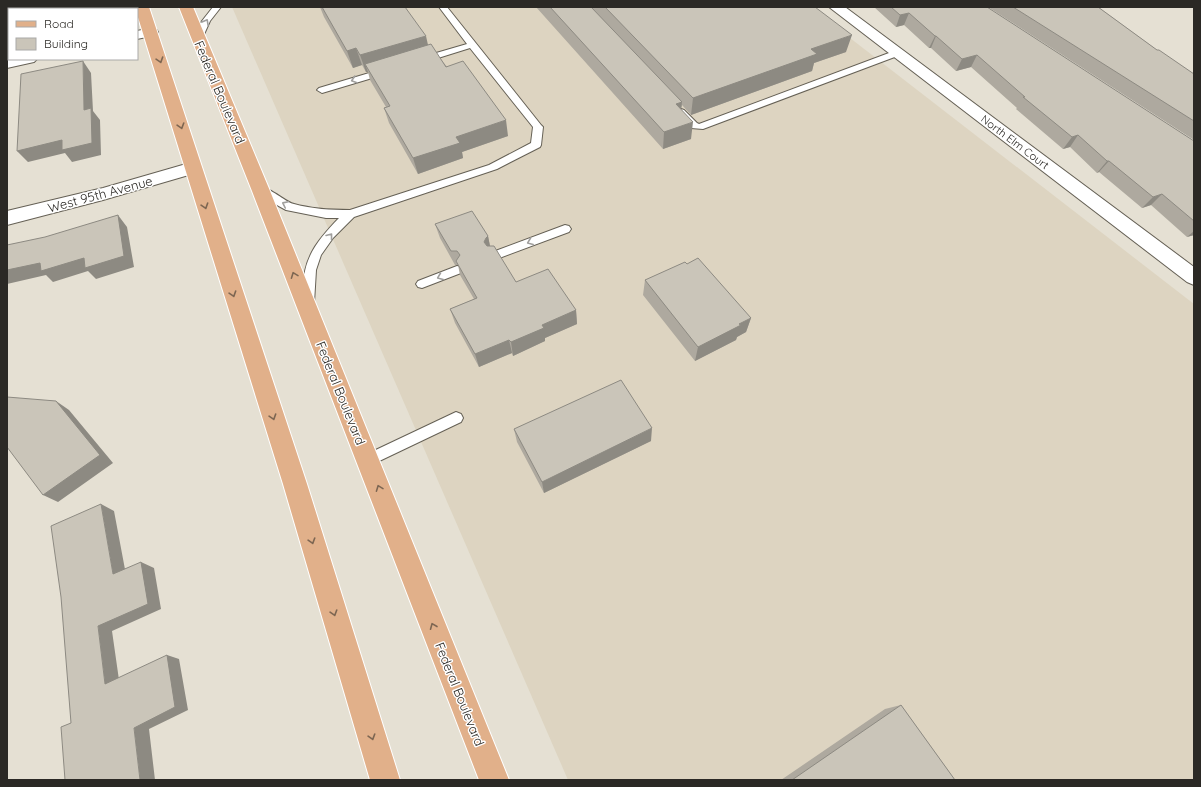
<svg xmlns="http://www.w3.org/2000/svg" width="1201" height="787" font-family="Quicksand,sans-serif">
<rect width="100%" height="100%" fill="#e5e0d3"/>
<path fill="#ddd4c1" d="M232,7h578l384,297v476h-626z"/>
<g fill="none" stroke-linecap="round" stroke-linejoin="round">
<g stroke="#656055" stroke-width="2">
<path id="lane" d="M213,7h8l-11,14 -9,20h-6l-1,-2 8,-18z
M439,7h8l94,118 2,2 -2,18 -1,2 -43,22 -143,48 -21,21 -12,17 -5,15 -2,33 -2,3 -4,2 -4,-2c-3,-5 -1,-12 -1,-18 1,-32 15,-48 36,-70h-13l-40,-8 -29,-16 -1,-3 1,-3c12,-3 26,13 37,16 18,5 37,6 56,6l139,-45 42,-22 2,-16 -63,-79 -48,15 -4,-3 1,-2 48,-14z
M897,50l4,3 -1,2 -197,74 -12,-1 -15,-16 5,-3 3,1 13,13 2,1z
M386,68l3,1 2,2 -2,2 -67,20 -5,-3 2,-2z
M565,225l4,1 2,3 -2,3 -75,28 -4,-1 -2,-3 2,-3z
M457,266l4,1 2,3 -2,3 -39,15 -4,-1 -2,-3 2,-3z
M456,412l5,2 2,4 -2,4 -88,42 -5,2 -5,-2 -2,-4 2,-4z"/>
</g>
<g stroke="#656055" stroke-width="2">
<path id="street" d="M829,7h16l349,260v18l-7,-3z
M151,28l5,1 2,3 -2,3 -19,4v-8z
M7,58l2,1h28l-3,3 -27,6z
M193,162l6,2 3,4 -3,4 -96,28 -96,25v-14l96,-23z"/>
</g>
<g stroke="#fff" stroke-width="2">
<path id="primary" d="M135,7h14l158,477 93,296h-30l-87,-296 -146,-470v-5z
M179,7h14l77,184 239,589h-30l-227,-589z"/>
</g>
<use href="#lane" fill="#fff" fill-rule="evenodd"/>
<use href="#street" fill="#fff" fill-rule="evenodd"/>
<use href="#primary" fill="#e1b08a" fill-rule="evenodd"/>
</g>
<path fill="#aea99f" d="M320,7h85l23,38 80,91 -46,16 1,6 -45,16 -29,-51 -5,-15 2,-1 -16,-27 -2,-8h-2l-4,-7 -9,3 -29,-51z
M536,7h279l31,45 -32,11 -2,8 -121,44 -9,-10 -1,4 10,30 -28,10z
M874,7h113l207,134v94l-7,2 -36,-32 -9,3 -43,-36 -2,1 -27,-26 -7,2 -47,-40 1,-1 -46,-41 -15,4 -25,-23h-2l-25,-23 -8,2z
M988,7h110l59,43 37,24v66z
M435,224l53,12 2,10 26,36 60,28 1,14 -32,14v3l-32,15 -1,-3 -33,14 -24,-44 -5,-14 24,-10 -14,-24 -2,-10h-3l-15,-27z
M687,264l64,54 -5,14 -9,5 -1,3 -41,21 -52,-66 2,-15z
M514,429l137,12 -107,52 -27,-51z
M901,705l54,75h-174l104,-71z"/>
<path fill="#8d8a82" d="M34,7h34l-8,2h-25z
M909,13l-5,12 -8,2 4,-12z
M9,18v14l-2,1v-14z
M852,35l-6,17 -32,11 -2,8 -121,44 2,-17 118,-49z
M426,36l4,18 -65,10 3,8h-2l-6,-17z
M935,36h1l-5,12h-2z
M356,48l6,17 -9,3 -6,-17z
M977,55l-6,12 -15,4 6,-12z
M83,61l8,12 2,38 7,9 1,35 -29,7 -7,-9 -37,9 -11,-11 67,-41z
M682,102l-2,17 -4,-15z
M506,120l2,16 -46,16 1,6 -45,16 -5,-16 43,-21z
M693,122l-2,17 -28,10 1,-17z
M1078,135l-8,12 -7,2 9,-12z
M1107,161h2l-10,11 -2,1z
M1162,194l-11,11 -9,3 11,-11z
M118,215l9,12 7,40 -38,12 -8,-8 -35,11 -7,-7 -39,9v-14z
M1194,231v4l-7,2z
M488,236l3,15 -7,-9 2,-4z
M576,310l1,14 -32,14v3l-32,15 -2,-14 31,-17z
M751,318l-5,14 -9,5 -1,3 -41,21 3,-14 41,-23z
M509,340l3,13 -33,14 -4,-13z
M56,401l13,9 44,53 -55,39 -15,-7z
M652,428l-1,13 -107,52 -2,-11z
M101,504l13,7 13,69 -14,-6z
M141,562l13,6 7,41 -49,22 8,56 -15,-3 -7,-58z
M167,655l12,4 9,51 -39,19 6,51h-15l-6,-52z"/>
<path fill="#cac5b9" stroke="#8d8a82" d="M7,7h27l1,2h-26v9l-2,1z
M322,7h83l21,29 -66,19 -4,-7 -9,3z
M550,7h41l91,95 -6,2 17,18 -29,10z
M605,7h210l37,28 -41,14 6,5 -124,44z
M891,7h96l207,134v80l-32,-27 -9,3 -44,-36h-2l-29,-26 -6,2 -49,-40h2l-48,-42 -15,4 -26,-23h-1l-26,-23 -9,2z
M1013,7h85l59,43h2l35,24v47z
M431,44l15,23 17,-6 43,59 -50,17 4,6 -47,15 -29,-50 6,-2 -25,-42z
M83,61l1,49 7,-2 1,35 -30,7v-10l-45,11 4,-77z
M472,211l16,25 -2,2 -2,4 3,4h7l22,36 32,-13 28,41 -34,15 2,3 -33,14 -2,-2 -34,14 -25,-45 27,-11 -21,-37 4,-6 -3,-4h-6l-16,-27z
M118,215l6,41 -39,12 -1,-10 -43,13 -1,-8 -33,7v-25l38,-8z
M698,258l53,60 -12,6 2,1 -43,22 -53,-67 40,-18 2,2z
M621,380l31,48 -110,54 -28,-53z
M7,397l49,4 44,54 -57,40 -36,-48z
M101,504l12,70 28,-12 7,42 -50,22 7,58 62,-29 8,52 -41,21 6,52h-75l-4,-53 10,-4 -10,-126 -10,-71z
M901,705l54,75h-163z"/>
<defs><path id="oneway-chevron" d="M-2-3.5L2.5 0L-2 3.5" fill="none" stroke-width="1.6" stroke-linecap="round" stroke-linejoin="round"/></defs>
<g stroke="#a09f9d">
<use href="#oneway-chevron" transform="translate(206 22) rotate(-61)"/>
<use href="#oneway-chevron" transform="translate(354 80) rotate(163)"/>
<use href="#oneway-chevron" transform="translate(285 204) rotate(-154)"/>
<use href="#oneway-chevron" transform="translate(330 236) rotate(-52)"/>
<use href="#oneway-chevron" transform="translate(530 242) rotate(159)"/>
<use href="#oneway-chevron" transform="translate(440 277) rotate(158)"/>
</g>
<g stroke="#7d6652">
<use href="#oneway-chevron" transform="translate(160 60) rotate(72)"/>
<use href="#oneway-chevron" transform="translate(181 126) rotate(73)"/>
<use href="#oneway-chevron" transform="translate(205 206) rotate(72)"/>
<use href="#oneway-chevron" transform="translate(294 275) rotate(-111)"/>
<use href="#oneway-chevron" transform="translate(233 294) rotate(72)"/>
<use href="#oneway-chevron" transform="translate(273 417) rotate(72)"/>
<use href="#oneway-chevron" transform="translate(379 488) rotate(-111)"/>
<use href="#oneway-chevron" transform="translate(312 541) rotate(73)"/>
<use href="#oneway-chevron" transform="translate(334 613) rotate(73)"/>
<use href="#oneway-chevron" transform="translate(433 626) rotate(-112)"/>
<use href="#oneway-chevron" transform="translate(372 737) rotate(73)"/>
</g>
<g text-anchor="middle" stroke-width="3" stroke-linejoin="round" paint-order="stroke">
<g font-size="11" fill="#2b2925" stroke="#fff">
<text transform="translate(1015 142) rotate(37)" y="4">North Elm Court</text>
</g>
<g font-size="13" fill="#2b2925" stroke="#fff">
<text transform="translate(220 92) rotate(67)" y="5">Federal Boulevard</text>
<text transform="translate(100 194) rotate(-15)" y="5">West 95th Avenue</text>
<text transform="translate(341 393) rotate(68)" y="5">Federal Boulevard</text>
<text transform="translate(460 694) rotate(68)" y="5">Federal Boulevard</text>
</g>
</g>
<rect width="1201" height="787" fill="none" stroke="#2b2925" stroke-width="16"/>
<rect x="8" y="8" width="130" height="52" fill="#ffffff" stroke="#aaa9a8"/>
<rect x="16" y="21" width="20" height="6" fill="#e1b08a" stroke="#aaa9a8"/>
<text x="44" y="28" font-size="12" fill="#2b2925">Road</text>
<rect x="16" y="38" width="20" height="12" fill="#cac5b9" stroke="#aaa9a8"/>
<text x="44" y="48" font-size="12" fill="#2b2925">Building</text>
</svg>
